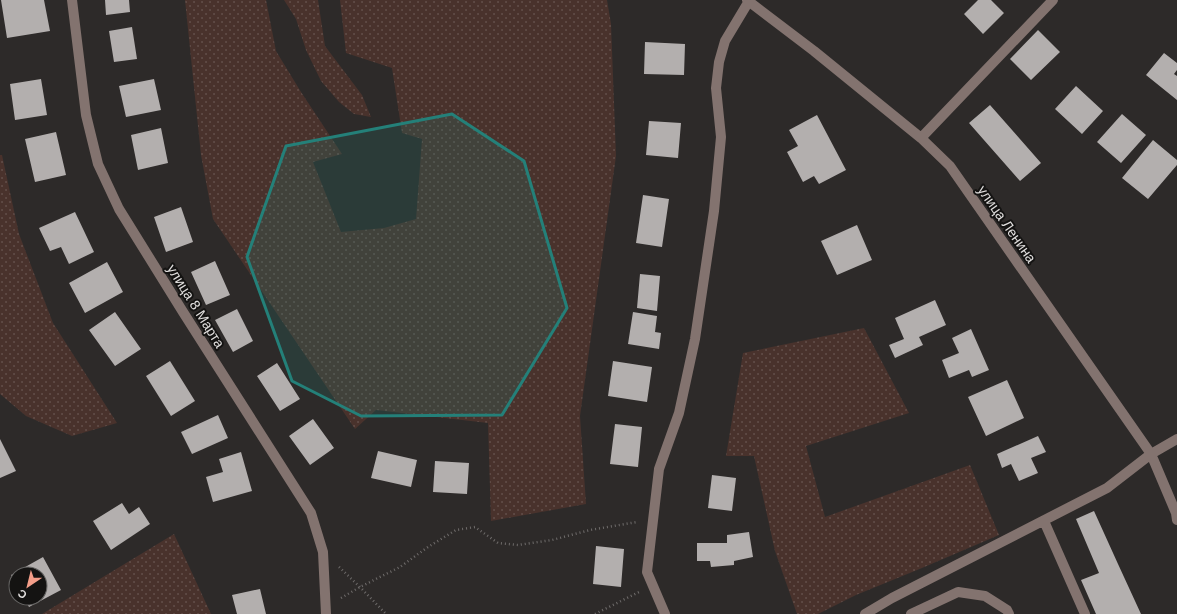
<svg xmlns="http://www.w3.org/2000/svg" width="1177" height="614" font-family="Helvetica,sans-serif">
<defs>
<pattern id="grass-dots" width="8" height="8" patternUnits="userSpaceOnUse"><rect width="8" height="8" fill="#49322c"/><path d="M2 2h.1M6 6h.1" fill="none" stroke="#634f4a" stroke-width="1.8" stroke-linecap="round"/></pattern>
</defs>
<rect width="100%" height="100%" fill="#2d2a29"/>
<path fill="url(#grass-dots)" d="M185,0h81l10,51 25,41 41,62 -29,8 28,70 43,-4 32,-9 6,-80 -20,-6 -10,-65 -46,-15 -6,-53h267l4,24 5,132 -36,260 6,88 -95,17 -3,-98 -112,-13 -21,19 -142,-210 -12,-64z
M284,0h34l7,46 37,49 9,22 -17,-3 -15,-12 -18,-21 -15,-31 -10,-31z
M0,155h2l17,79 34,89 64,100 -45,13 -46,-20 -26,-22z
M864,328l45,85 -103,33 19,71 145,-52 29,70 -77,33 -66,27 -38,19h-21l-22,-63 -21,-95h-28l17,-103z
M174,534l37,80h-169z"/>
<path fill="#b3afae" d="M1,0h43l6,31 -43,7z
M105,0h24l1,12 -24,3z
M978,0h13l13,13 -21,21 -19,-20z
M132,27l5,32 -23,3 -5,-31z
M1038,30l22,22 -29,28 -21,-21z
M645,42l40,2 -1,31 -40,-1z
M1164,53l13,10v7l-3,4 3,2v24l-31,-25z
M41,79l6,36 -32,5 -5,-36z
M154,79l7,31 -35,7 -7,-31z
M1076,86l27,25 -21,23 -27,-25z
M990,105l51,58 -21,18 -51,-58z
M1122,114l24,21 -25,28 -24,-21z
M817,115l29,55 -27,14 -5,-8 -11,6 -16,-30 11,-6 -9,-16z
M649,121l32,2 -3,35 -32,-3z
M161,128l7,35 -30,7 -7,-35z
M56,132l10,43 -31,7 -10,-43z
M1153,140l24,20v5l-29,34 -26,-21z
M643,195l26,4 -7,48 -26,-4z
M181,207l12,35 -27,10 -12,-35z
M75,212l19,40 -25,12 -8,-17 -11,4 -11,-23z
M857,225l15,35 -35,15 -16,-34z
M215,261l15,34 -24,10 -15,-33z
M107,262l16,30 -38,21 -16,-30z
M640,274l20,2 -3,35 -20,-3z
M935,300l11,25 -27,12 4,8 -28,13 -6,-13 15,-6 -9,-21z
M237,309l16,32 -20,11 -18,-32z
M115,312l26,37 -26,17 -26,-36z
M633,312l24,4 -2,16 6,1 -2,16 -31,-5z
M971,329l18,41 -17,7 -3,-7 -20,8 -7,-18 17,-7 -7,-15z
M170,361l25,40 -24,15 -25,-40z
M613,361l39,6 -5,35 -39,-6z
M277,363l23,36 -20,12 -23,-35z
M1007,380l17,38 -38,18 -18,-39z
M218,415l10,23 -36,16 -11,-22z
M313,419l21,29 -24,17 -21,-29z
M615,424l27,3 -4,40 -28,-3z
M1038,436l8,16 -15,6 7,15 -19,8 -8,-17 -9,4 -5,-14z
M0,439l16,32 -16,7z
M378,451l39,9 -6,27 -40,-9z
M241,452l11,39 -39,11 -7,-25 17,-5 -4,-13z
M435,461l34,2 -2,31 -34,-2z
M712,475l24,3 -4,33 -24,-3z
M122,503l7,11 10,-7 11,17 -39,26 -18,-29z
M1094,511l24,53 23,50h-45l-15,-34 18,-7 -23,-54z
M749,532l4,25 -19,4v4l-23,2 -1,-6h-13v-18h30v-8z
M596,546l28,3 -3,38 -28,-3z
M43,557l18,33 -32,17 -5,-9h16v-24h-24v10l-5,-9z
M260,589l6,25h-29l-5,-19z"/>
<g fill="none" stroke-linecap="round" stroke-linejoin="round">
<path stroke="#6f6c6b" stroke-width="2.5" stroke-dasharray="1 3" stroke-linecap="butt" d="M339,567l21,20 26,27
M341,598l19,-11 40,-20 28,-20 28,-17 19,-3 23,16 20,2 34,-5 38,-10 47,-8
M595,614l44,-22"/>
<path stroke="#83736f" stroke-width="10" d="M72,0l14,115 12,49 21,45 64,103 128,201 12,39 3,62
M747,0l67,51 107,87 29,28 201,288 25,59 1,7
M921,138l132,-138
M1044,521l41,93
M665,614l-18,-42 12,-103 20,-56 16,-74 19,-128 7,-74 -5,-49 3,-26 6,-21 24,-40
M865,614l27,-16 215,-110 44,-34 26,-15
M911,614l47,-22 27,4 22,14 2,4"/>
</g>
<path fill="#248079" fill-opacity="0.2" stroke="#248079" stroke-width="3" stroke-linejoin="round" d="M452,114l72,47 43,147 -65,107 -141,1 -69,-35 -45,-124 39,-111z"/>
<g text-anchor="middle" stroke-width="4" stroke-linejoin="round" paint-order="stroke">
<g font-size="14" fill="#e1dfde" stroke="#141312">
<text transform="translate(1007 224) rotate(55)" y="5">улица Ленина</text>
<text transform="translate(196 306) rotate(58)" y="5">улица 8 Марта</text>
</g>
</g>
<g transform="translate(28 586) rotate(215)"><circle r="19" fill="#141312" stroke="#666564"/>
<path d="M0-3L7 15L0 10L-7 15Z" fill="#f49e89"/>
<text y="-6" font-size="11" font-weight="bold" text-anchor="middle" fill="#e1dfde">С</text>
</g>
</svg>
